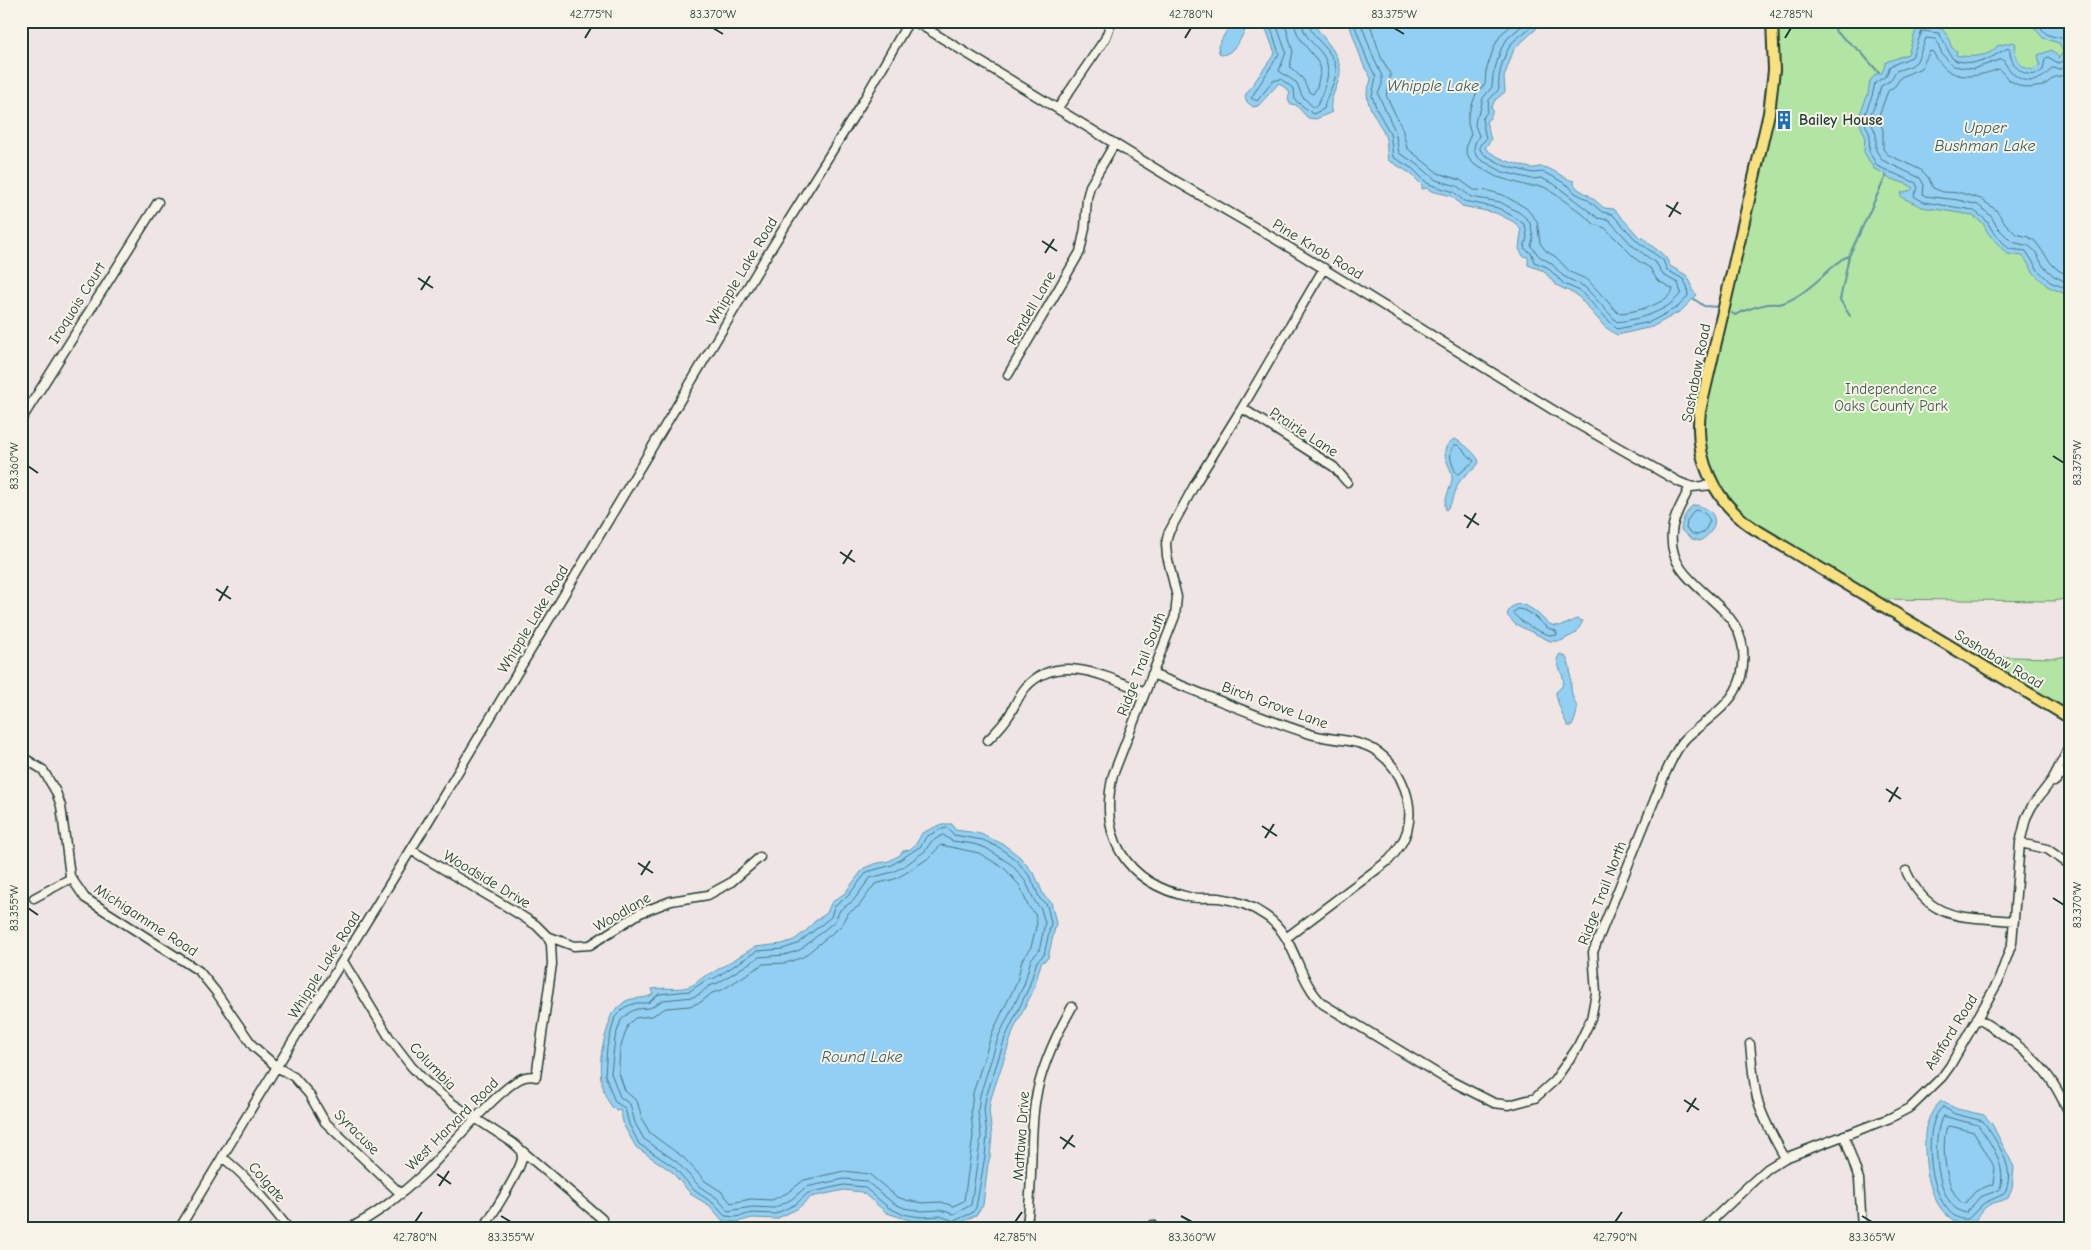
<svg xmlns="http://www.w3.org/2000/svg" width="2091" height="1250" font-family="'Comic Neue',sans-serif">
<rect width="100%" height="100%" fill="#f0e5e5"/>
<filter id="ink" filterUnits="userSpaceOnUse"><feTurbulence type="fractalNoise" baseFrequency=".02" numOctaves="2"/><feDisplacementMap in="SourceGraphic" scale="10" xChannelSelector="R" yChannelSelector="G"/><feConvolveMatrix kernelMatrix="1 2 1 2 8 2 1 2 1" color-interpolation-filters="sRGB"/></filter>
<g filter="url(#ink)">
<path fill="#b2e4a4" stroke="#68906c" d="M1776,21h294v577l-17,3 -178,-2 -125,-79c-42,-36 -49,-66 -43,-120l66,-281c5,-32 8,-65 3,-98z
M2070,655v60l-103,-59 89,2z"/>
<path fill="#92cff2" stroke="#6495a6" d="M1232,21h18c-6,11 -14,32 -28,34l-3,-2 -1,-7z
M1263,21h49c9,16 25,28 28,47 2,13 -14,34 -8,44l-16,7 -8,-1 -12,-13 -6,-1 -2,-5 2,-7 -11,-9 -21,23 -5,1 -6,-5 -2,-5 1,-3 29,-41z
M1348,21h192l-4,8 -22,20 -10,28 1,15 -10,8 -4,8 2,2 -3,8 -4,3 5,19 -6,8c10,10 32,17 46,20 4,1 8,-2 12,-1 12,2 20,12 31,14v3l4,5 12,7 14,12 10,1 26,29h4c9,12 21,13 26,28l16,9 5,8 1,7 5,5 -16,16 -29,16 -35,8 -12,-8 -28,-32 -21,-10 -12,-14 -16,-6v-8l-5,-1 -4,-7 2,-16 -1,-5 -6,-6 -18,-9 -34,-7 -10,-10 -21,-5 -4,-3 -5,1v-4l-12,-12 -22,-13c-2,-8 0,-16 -3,-24 -5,-14 -18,-27 -18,-43 0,-5 4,-9 4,-15l-8,-14z
M2029,21l41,2v272h-2l-21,-9 -13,-13 -11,-17 -15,-2 -3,-2 -17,-19 -5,-10 -11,-8 -50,-8 -21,-10v-4l10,-3 2,-2 -6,-4 -19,-6 -4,-5 -10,-4 -10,-17 1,-16 -7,-17 10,-25 2,-13 6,-7 6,-1 4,-11 22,-8 8,-24 4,-4 21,2 6,7 5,13 5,3 -1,4c11,3 36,2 41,-9l16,-4 3,2c-2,14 2,23 17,26l7,-5 -2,-10 14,-5 7,8 4,-6 -4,-9 -16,-5z
M1454,439c7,2 24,16 25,23 -4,9 -14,11 -19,19 -6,9 -6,22 -14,29 -4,-10 5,-20 6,-31 1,-14 -18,-27 2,-40z
M1696,505c25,6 23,24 4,36l-8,-2 -11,-9c1,-10 4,-16 11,-24z
M1517,604c30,3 25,36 59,15l7,2 -7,12 -15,8h-11l-35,-17 -8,-9 3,-7z
M1560,654l5,2c7,11 5,19 6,31 1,19 12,15 1,39h-4c-3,-4 -13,-29 -12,-34 15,-11 3,-18 1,-33z
M942,824h10l3,6 23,3 25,11 17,13 15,18 9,21 7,6 5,21 -8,35 -7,5 -7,26 -20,40 -23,69 -2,12 3,26 -2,21 -2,7 -5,41 -7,10 -22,11 -15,-5h-27l-25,-8 -25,-21 -18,-2 -33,7 -14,12 -21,10 -24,-1 -15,4 -14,-1 -13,-15 -18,-11 -21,-24 -35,-24 -12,-21 -4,-16 -4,1c-22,-21 -17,-58 -8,-84 2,-4 1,-8 3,-11 1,-5 7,-8 10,-11 8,-10 23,-4 32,-11l-1,-5c12,-2 25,1 36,-2 10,-3 14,-12 24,-14l43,-26 27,-3 12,-4 12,-9 9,-10 12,-8 4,-10 14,-10 19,-25 10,-4 15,-3 11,-6 3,-4c10,0 15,-10 19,-18z
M1941,1101l16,8 27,6 8,9 22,43 -2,22 -4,9c-7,4 -16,4 -22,9 -7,6 -9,16 -19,17 -7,1 -12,-2 -18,-7 -21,-17 -25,-55 -24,-82 0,-11 7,-26 16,-34z"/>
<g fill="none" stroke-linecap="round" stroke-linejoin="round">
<path stroke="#4d7780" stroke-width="1" d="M1269,21l10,33 -28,44 6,3 16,-20 8,-2 13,10 1,11 18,14 11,-5c1,-12 11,-24 12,-37 1,-22 -26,-32 -28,-51
M1275,21l11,31 -7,19 18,12 5,13 12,12c5,-3 7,-11 9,-17 18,-43 -20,-41 -21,-70
M1284,21l9,30 -3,16 13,12 6,13 4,2 4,-7 4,-18c-6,-17 -26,-28 -27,-48
M1353,21l15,41 8,15 -4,19 5,14 13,23 3,24 20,12 14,14 7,3 20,6 10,9 34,7 18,10 8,6 2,5 1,9 -3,10 8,6 2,8 13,5 17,17 16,7 37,38 33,-7 28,-15 10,-11 -1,-10 -4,-7 -16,-9 -4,-10 -26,-19 -25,-27 -10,-2 -15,-13 -12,-6 -6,-7 -17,-10 -10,-4 -9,1 -28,-7 -20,-11 -5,-5v-5l6,-6 -4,-20 5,-7 2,-12 10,-11c-2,-13 5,-36 13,-46 7,-8 17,-12 23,-22
M1360,21l14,38 8,17v8l-4,10 17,37 4,22 18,11 19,16 21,6 14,11 29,5 20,11 8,7 3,6 2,12 -2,8 9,11 11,6 12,13 22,11 32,35c22,-3 51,-10 64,-29l-3,-10 -15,-8 -6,-11 -24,-18 -24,-26 -11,-2 -44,-34 -13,-6 -9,1 -29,-7 -22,-12 -5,-5 -2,-6 1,-6 4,-7 -4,-11 1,-7 4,-7 3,-13 9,-11 1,-12 8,-26 6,-10 20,-18
M1369,21l12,36 9,17v10l-4,11 16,33 5,20 31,25 22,7 14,10 15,1 14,4 23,13 11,13 3,22 6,8 10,6 14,15 18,8 30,33c14,0 51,-9 55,-24l-16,-9 -7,-12 -13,-8 -32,-32 -11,-4 -15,-13 -33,-23 -5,-2h-13l-31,-9 -22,-12 -6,-6 -3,-8 1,-8 4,-9 -3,-10v-8l8,-22 9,-10 1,-13 8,-24 7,-13 16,-13
M2036,21c4,4 7,11 11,13 11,6 20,-1 21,19l-4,8 -6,2 -10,-6 -3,2 -2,11c-15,13 -34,-4 -33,-20l-2,-2 -18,10 -17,5 -16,-2 -5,-3 -13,-25 -17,-2 -10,26 -22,9 -4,10 -11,7 -3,13 -9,23 7,16 -1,16 8,15 39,17 2,5 -4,7 1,2 9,5 49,8 13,10 6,10 17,19 17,2 12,19 12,12 20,8
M2070,65l-9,4 -9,-1c-12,16 -30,18 -43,1 -3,-3 -4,-7 -7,-10l-29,10 -20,-3 -11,-12 -6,-15 -10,-1 -9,23 -6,5 -15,5 -6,10 -9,5 -3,12 -9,20 7,16v16l6,10 38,18 4,7 -1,9 2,2 33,4 20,5 13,11 6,11 15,15 17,4 6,5 8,15 11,10 16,8
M2070,74l-15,3 -12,9 -14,2 -9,-2 -11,-6 -10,-11c-28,10 -51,13 -66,-17l-3,-1 -9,17 -20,9 -6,9 -7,5 -10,27 5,12v19l4,5 34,16 7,7 5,11 10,4 18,1 20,6 15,11 8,12 12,12 12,3 7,4 16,22 7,7 12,6
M1454,445h4l16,16 -15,13 -3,-1c-4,-10 -9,-17 -2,-28z
M1695,510c7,1 12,4 15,11l-6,11 -6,3 -5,-1 -7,-5 1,-8z
M1518,609c18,1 20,18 38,22l1,4c-10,3 -38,-13 -44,-22z
M948,828l6,7 29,5 17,8 17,13 14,17 9,21 7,6 4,18 -7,32 -7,6 -8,26 -24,51 -19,59 -2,13 3,26 -2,20 -9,52 -4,5 -18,8 -14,-5 -19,1 -19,-3 -13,-6 -25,-21 -20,-2 -36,8 -12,11 -21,10 -23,-1 -16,4 -11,-1 -12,-13 -18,-12 -21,-24 -35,-23 -10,-20 -4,-16 -10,-6 -10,-27 2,-28 8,-30 10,-10 11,-4h12l11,-9 31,-3 16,-11 9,-2 42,-27 26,-2 14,-5 34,-27 3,-10 14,-11 19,-24 25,-7 29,-19 5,-9 13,-7z
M943,835l9,6 22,3 12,4 26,17 14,17 9,20 6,7 4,14 -6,28 -8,8 -7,26 -25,50 -19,60 -2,16 3,25 -10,69 -17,9 -14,-4 -19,1 -17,-3 -11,-5 -27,-22 -22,-2 -38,8 -14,12 -18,9 -22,-1 -24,4 -11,-13 -17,-11 -23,-25 -33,-23 -9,-16 -5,-19 -10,-7 -9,-24 4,-35 6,-18 9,-8 7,-3 13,-1 13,-8 30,-3 7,-3 9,-8 9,-3 41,-26 25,-2 16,-5 35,-29 5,-11 13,-9 17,-23 23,-6 13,-7 19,-14 6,-9z
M941,845l38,8 26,16 15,17 8,20 7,8 2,9 -6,24 -9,13 -5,22 -25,51 -19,60 -2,17 2,26 -9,65 -11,5 -12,-4 -19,1 -16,-3 -9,-3 -28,-23 -25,-3 -40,9 -17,13 -15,7 -21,-1 -20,4 -9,-11 -17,-11 -21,-23 -34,-25 -7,-12 -6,-20 -12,-10 -6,-18v-9l1,-15 8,-24 7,-7 17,-2 14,-8 24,-2 11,-4 11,-9 10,-3 41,-26 23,-1 17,-6 38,-31 6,-12 12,-8 16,-22 20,-5 14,-8 21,-14z
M1943,1107l12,7 28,7c13,20 35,48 21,73l-20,9 -16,16c-37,5 -50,-95 -25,-112z
M1943,1116l35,9c12,17 31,43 21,65l-19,7 -14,16c-30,-4 -36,-77 -23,-97z
M1950,1126l24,6 21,36 -2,16 -17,7 -12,13c-18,-9 -24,-60 -17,-77z"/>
<path stroke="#6495a6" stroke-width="2" d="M1837,21l-2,8 1,3 24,19 19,22
M1694,299l10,7 14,1
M1732,313l3,2c10,-5 22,-9 33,-11 5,-1 10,1 15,-1 20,-6 43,-31 59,-44l7,-3
M1850,316l-10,-16 9,-44 37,-80"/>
<g stroke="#1f3d34" stroke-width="11">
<path id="minor" d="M914,21l260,159 103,60 281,173 121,69 13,5 21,-2
M1058,108l47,-69 7,-18
M1324,268l-82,140 -47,76 -27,50 -2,10 1,12 10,41 -2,19 -62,159c-15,62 13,108 76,122 10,2 20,0 30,1 16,2 33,8 47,18 31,21 30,63 57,88l120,73 51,26 15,2 26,-7 19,-17 23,-33 14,-29 5,-26 -3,-41 72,-178c6,-12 11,-26 21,-36 20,-19 47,-32 55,-61 19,-79 -76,-81 -69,-145 1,-16 12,-31 18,-46
M1008,375l72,-123 5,-24 2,-30 3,-12 25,-43
M1242,408l92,59 13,15
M21,420l137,-218
M1152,674c52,20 104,43 158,60 21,7 50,4 69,19 23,17 36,51 28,78 -3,11 -11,21 -18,29l-103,78
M988,740c8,-8 16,-16 22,-26 5,-9 9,-19 16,-27 33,-36 83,-9 119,5
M21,756l22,14 13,22 5,14 9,70 15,22 114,73 17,21 37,54 24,21 17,10 15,17 16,28 76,72
M2054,782l16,-14
M2020,843l27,6 23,16
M1906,871c24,52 58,45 108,50
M34,898l37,-20
M547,936l27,10 16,-1 50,-32 31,-12 37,-6 22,-12 30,-26
M343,961l46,76 22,29 14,15 27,22 61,40 89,76
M1977,1018c28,18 55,34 74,62 7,10 13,23 19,34
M1750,1044c2,18 3,36 7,54 6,21 17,40 28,60
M1844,1135l15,44 3,50
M222,1157c26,20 46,46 67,72
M1153,1225l3,4
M179,1229l81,-135 168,-272 336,-562 98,-157 47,-82
M347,1229c29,-13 52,-33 75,-54 21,-19 80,-92 103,-98 4,-1 8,-1 11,0l16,-113 -1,-20 -4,-8 -11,-11 -27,-17 -98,-58
M483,1229c8,-13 38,-58 39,-71 0,-3 -1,-6 -2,-8
M1026,1229c8,-42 3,-84 9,-126 5,-34 20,-66 37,-96
M1703,1229l43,-41 21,-19 18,-11 105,-40 21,-11 31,-30 8,-11 48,-84 14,-39 8,-100 6,-25 6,-12 20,-26 18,-34"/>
</g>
<g stroke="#1f3d34" stroke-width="14">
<path id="major" d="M1772,21l2,49 -5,43 -69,298c-6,47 14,90 53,117l317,190"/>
</g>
<use href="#minor" stroke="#f7f3e8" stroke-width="8"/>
<use href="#major" stroke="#fae180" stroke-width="10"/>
</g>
</g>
<path fill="none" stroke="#1f3d34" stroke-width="2" d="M713,28l10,6M1394,28l10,6M585,38l6,-10M1185,38l6,-10M1785,38l6,-10M1666,205l15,9M1669,217l9,-15M1042,241l15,10M1045,253l9,-14M418,278l15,10M421,290l9,-14M2053,456l11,7M28,466l10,7M1464,515l15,10M1467,528l9,-15M840,552l15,10M843,564l9,-14M216,589l15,10M219,601l9,-15M1886,789l15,10M1889,802l9,-15M1262,826l15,10M1265,838l9,-14M638,863l15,10M641,875l9,-14M2053,898l11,7M28,908l10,7M1684,1100l15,10M1687,1112l9,-14M1060,1137l15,10M1063,1149l10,-14M437,1174l14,10M439,1186l10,-15M501,1216l10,6M1181,1216l11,6M1862,1216l10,6M415,1222l7,-10M1015,1222l7,-10M1615,1222l7,-10"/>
<defs>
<g id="building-bare" transform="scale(1.5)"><path d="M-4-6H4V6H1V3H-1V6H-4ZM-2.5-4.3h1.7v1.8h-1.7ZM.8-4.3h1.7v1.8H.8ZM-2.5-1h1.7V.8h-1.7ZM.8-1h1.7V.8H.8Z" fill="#1f6fb2" stroke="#f7f3e8" stroke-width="2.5" paint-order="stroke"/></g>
</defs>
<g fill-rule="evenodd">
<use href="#building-bare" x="1784" y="120"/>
</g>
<g text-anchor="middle" stroke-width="4" stroke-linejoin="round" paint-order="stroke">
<g font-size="15" font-weight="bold" fill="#1f3d34" stroke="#f7f3e8" text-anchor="start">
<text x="1799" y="125">Bailey House</text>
</g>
<g font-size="15" fill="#1f3d34" stroke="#f7f3e8">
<text transform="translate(1318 249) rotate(31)" y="5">Pine Knob Road</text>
<text transform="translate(742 271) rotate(-59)" y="5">Whipple Lake Road</text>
<text transform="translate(77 303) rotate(-58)" y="5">Iroquois Court</text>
<text transform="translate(1031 308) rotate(-60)" y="5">Rendell Lane</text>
<text transform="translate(1696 373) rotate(-79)" y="5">Sashabaw Road</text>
<text transform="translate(1304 432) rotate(33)" y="5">Prairie Lane</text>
<text transform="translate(533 619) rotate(-59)" y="5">Whipple Lake Road</text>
<text transform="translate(1999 659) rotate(31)" y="5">Sashabaw Road</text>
<text transform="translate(1141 664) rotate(-69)" y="5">Ridge Trail South</text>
<text transform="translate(1275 705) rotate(20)" y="5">Birch Grove Lane</text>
<text transform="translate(487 879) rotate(31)" y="5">Woodside Drive</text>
<text transform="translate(1602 893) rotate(-69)" y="5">Ridge Trail North</text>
<text transform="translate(622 912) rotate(-30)" y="5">Woodlane</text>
<text transform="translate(146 920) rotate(33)" y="5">Michigamme Road</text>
<text transform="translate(324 965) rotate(-58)" y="5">Whipple Lake Road</text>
<text transform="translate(1951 1032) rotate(-58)" y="5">Ashford Road</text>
<text transform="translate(433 1066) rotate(46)" y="5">Columbia</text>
<text transform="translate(452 1124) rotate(-45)" y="5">West Harvard Road</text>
<text transform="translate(357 1132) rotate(45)" y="5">Syracuse</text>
<text transform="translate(1021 1136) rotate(-86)" y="5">Mattawa Drive</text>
<text transform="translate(267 1182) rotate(49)" y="5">Colgate</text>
</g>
<g font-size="15" fill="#3c5e4a" stroke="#f7f3e8">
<text x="1891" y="394">Independence<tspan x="1891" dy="17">Oaks County Park</tspan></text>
</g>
<g font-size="16" font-style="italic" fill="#365a5a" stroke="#f7f3e8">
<text x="1433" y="91">Whipple Lake</text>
<text x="1985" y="133">Upper<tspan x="1985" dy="18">Bushman Lake</tspan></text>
<text x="862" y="1062">Round Lake</text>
</g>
</g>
<rect width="2091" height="1250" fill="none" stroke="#f7f3e8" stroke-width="55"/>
<rect x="28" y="28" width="2036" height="1194" fill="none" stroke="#1f3d34" stroke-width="2"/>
<g font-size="12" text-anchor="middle" fill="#1f3d34">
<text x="591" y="18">42.775°N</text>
<text x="713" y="18">83.370°W</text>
<text x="1191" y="18">42.780°N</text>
<text x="1394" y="18">83.375°W</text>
<text x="1791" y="18">42.785°N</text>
<text transform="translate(2077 463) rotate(-90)" y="4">83.375°W</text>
<text transform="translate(14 466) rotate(-90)" y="4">83.360°W</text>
<text transform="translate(2077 905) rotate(-90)" y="4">83.370°W</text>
<text transform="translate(14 908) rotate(-90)" y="4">83.355°W</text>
<text x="415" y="1241">42.780°N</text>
<text x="511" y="1241">83.355°W</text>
<text x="1015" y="1241">42.785°N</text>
<text x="1192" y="1241">83.360°W</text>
<text x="1615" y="1241">42.790°N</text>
<text x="1872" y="1241">83.365°W</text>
</g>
</svg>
